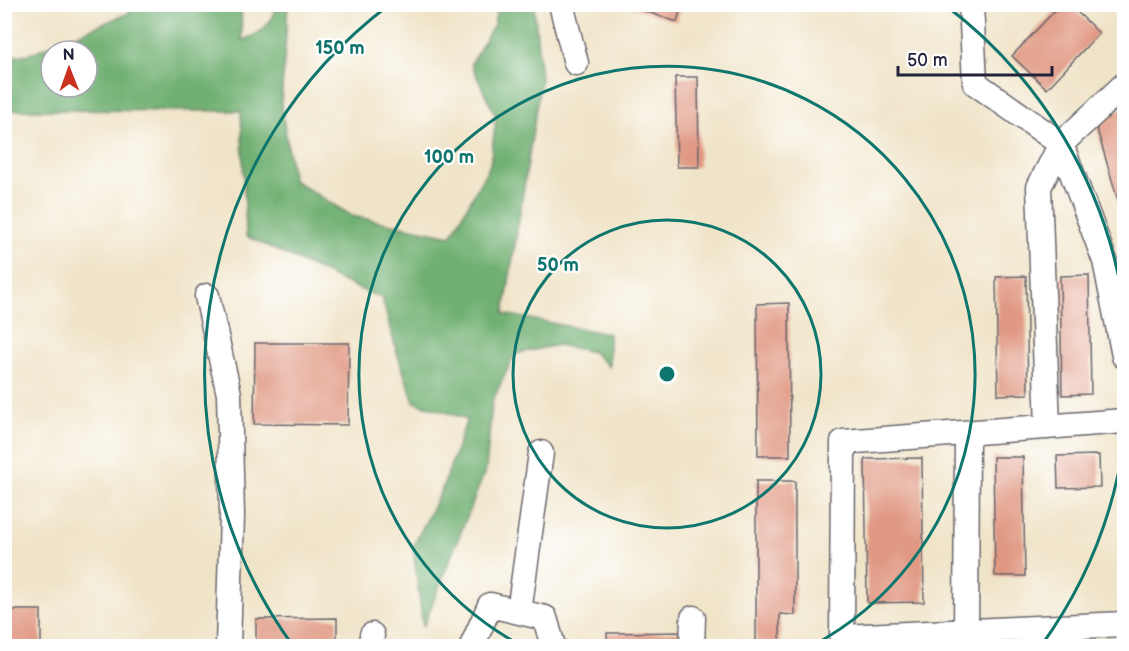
<svg xmlns="http://www.w3.org/2000/svg" width="1129" height="651" font-family="'Balsamiq Sans',sans-serif">
<rect width="100%" height="100%" fill="#fff"/>
<filter id="ink" filterUnits="userSpaceOnUse"><feTurbulence type="fractalNoise" baseFrequency=".0167" numOctaves="2"/><feDisplacementMap in="SourceGraphic" scale="12" xChannelSelector="R" yChannelSelector="G"/><feConvolveMatrix kernelMatrix="1 2 1 2 8 2 1 2 1" color-interpolation-filters="sRGB"/></filter>
<filter id="wash" filterUnits="userSpaceOnUse"><feTurbulence type="fractalNoise" baseFrequency=".008" numOctaves="4" result="noise"/><feDisplacementMap in="SourceGraphic" scale="24" xChannelSelector="R" yChannelSelector="G"/><feGaussianBlur stdDeviation="1.35" result="paint"/><feColorMatrix in="noise" values="0 0 0 0 0 0 0 0 0 0 0 0 0 0 0 0 0 1.4 0 .05"/><feComposite in="paint" operator="in"/></filter>
<g filter="url(#wash)">
<rect width="100%" height="100%" fill="#f0e4c8"/>
<path fill="#71b072" stroke="#4a6956" stroke-width="1.5" fill-rule="evenodd" d="M131,4l110,1 1,35c20,-6 29,-15 34,-35h12l-7,99 12,76 59,36 99,20 39,-71 6,-48 -25,-53 23,-40 4,-19h36l7,74 -37,235 105,20v33l-16,-15 -35,-7 -43,9 -23,48 -6,67 -63,158 -10,-80 30,-60 24,-68 -53,-17 -17,-49 -15,-55 -25,-10 -111,-52 -5,-125 -236,-1v-52l24,-4 100,-41zM51,51h36v36h-36z"/>
<g id="blocks">
<path fill="#e09882" d="M624,4h58l-5,18z
M1061,4h8l30,29 -52,56 -35,-33z
M675,77h23l1,90h-22z
M1124,109v112l-30,-102z
M1089,275l2,119 -29,1 -2,-119z
M1026,276l2,118 -30,1 -2,-118z
M789,303l1,153h-32l-1,-152z
M255,343h94l-1,82 -94,-1z
M1099,455l1,32 -42,1 -1,-32z
M993,457h30l2,119h-30z
M922,458l2,144 -57,1 -2,-144z
M756,481h39v134l-15,-1v32h-24z
M4,610h37v36h-37z
M337,618v28h-81v-27z
M684,632v14h-77v-13z"/>
</g>
</g>
<g filter="url(#ink)">
<use href="#blocks" fill-opacity="0" stroke="#6a666c" stroke-width="1.5"/>
<g fill="none" stroke-linecap="round" stroke-linejoin="round">
<g stroke="#6a666c" stroke-width="27">
<path id="minor" d="M561,4l15,59
M971,4l4,79 86,61 44,117 19,95
M207,296l22,98 3,121 -4,131
M1124,421l-281,21 -1,195 282,-13
M1048,427l-9,-240 22,-43 63,-59
M519,612l22,-159
M371,646l1,-11
M472,646l18,-41 55,13 8,28
M692,646l1,-28
M966,646l1,-213"/>
</g>
<path stroke="#6a666c" stroke-width="4" stroke-dasharray="1.5 4.5" stroke-linecap="butt" d="M380,4l20,4 9,-4"/>
<use href="#minor" stroke="#fff" stroke-width="24"/>
</g>
</g>
<g fill="none" stroke="#0f766e" stroke-width="3">
<circle cx="667" cy="374" r="154"/>
<path d="M522 646A308 308 0 1 1 812 646"/>
<path d="M1124 442A462 462 0 0 1 1041 646M293 646A462 462 0 0 1 389 5M945 5A462 462 0 0 1 1124 306"/>
</g>
<circle cx="667" cy="374" r="9" fill="#0f766e" stroke="#fff" stroke-width="3"/>
<g font-size="18" text-anchor="middle" font-weight="bold" fill="#0f766e" stroke="#fff" stroke-width="4.5" stroke-linejoin="round" paint-order="stroke">
<text x="340" y="54">150 m</text>
<text x="449" y="163">100 m</text>
<text x="558" y="271">50 m</text>
</g>
<rect width="1129" height="651" fill="none" stroke="#fff" stroke-width="24"/>
<g transform="translate(69 69) rotate(359)"><circle r="28" fill="#ffffff" stroke="#a7a7b1" stroke-width="1.5"/>
<path d="M0-4.5L10 22L0 15L-10 22Z" fill="#c8321e"/>
<text y="-9" font-size="16" font-weight="bold" text-anchor="middle" fill="#22223b">N</text>
</g>
<path d="M898 66v9h154v-9" fill="none" stroke="#22223b" stroke-width="3"/>
<text x="907" y="66" font-size="18" fill="#22223b" stroke="#ffffff" stroke-width="4.5" paint-order="stroke">50 m</text>
</svg>
